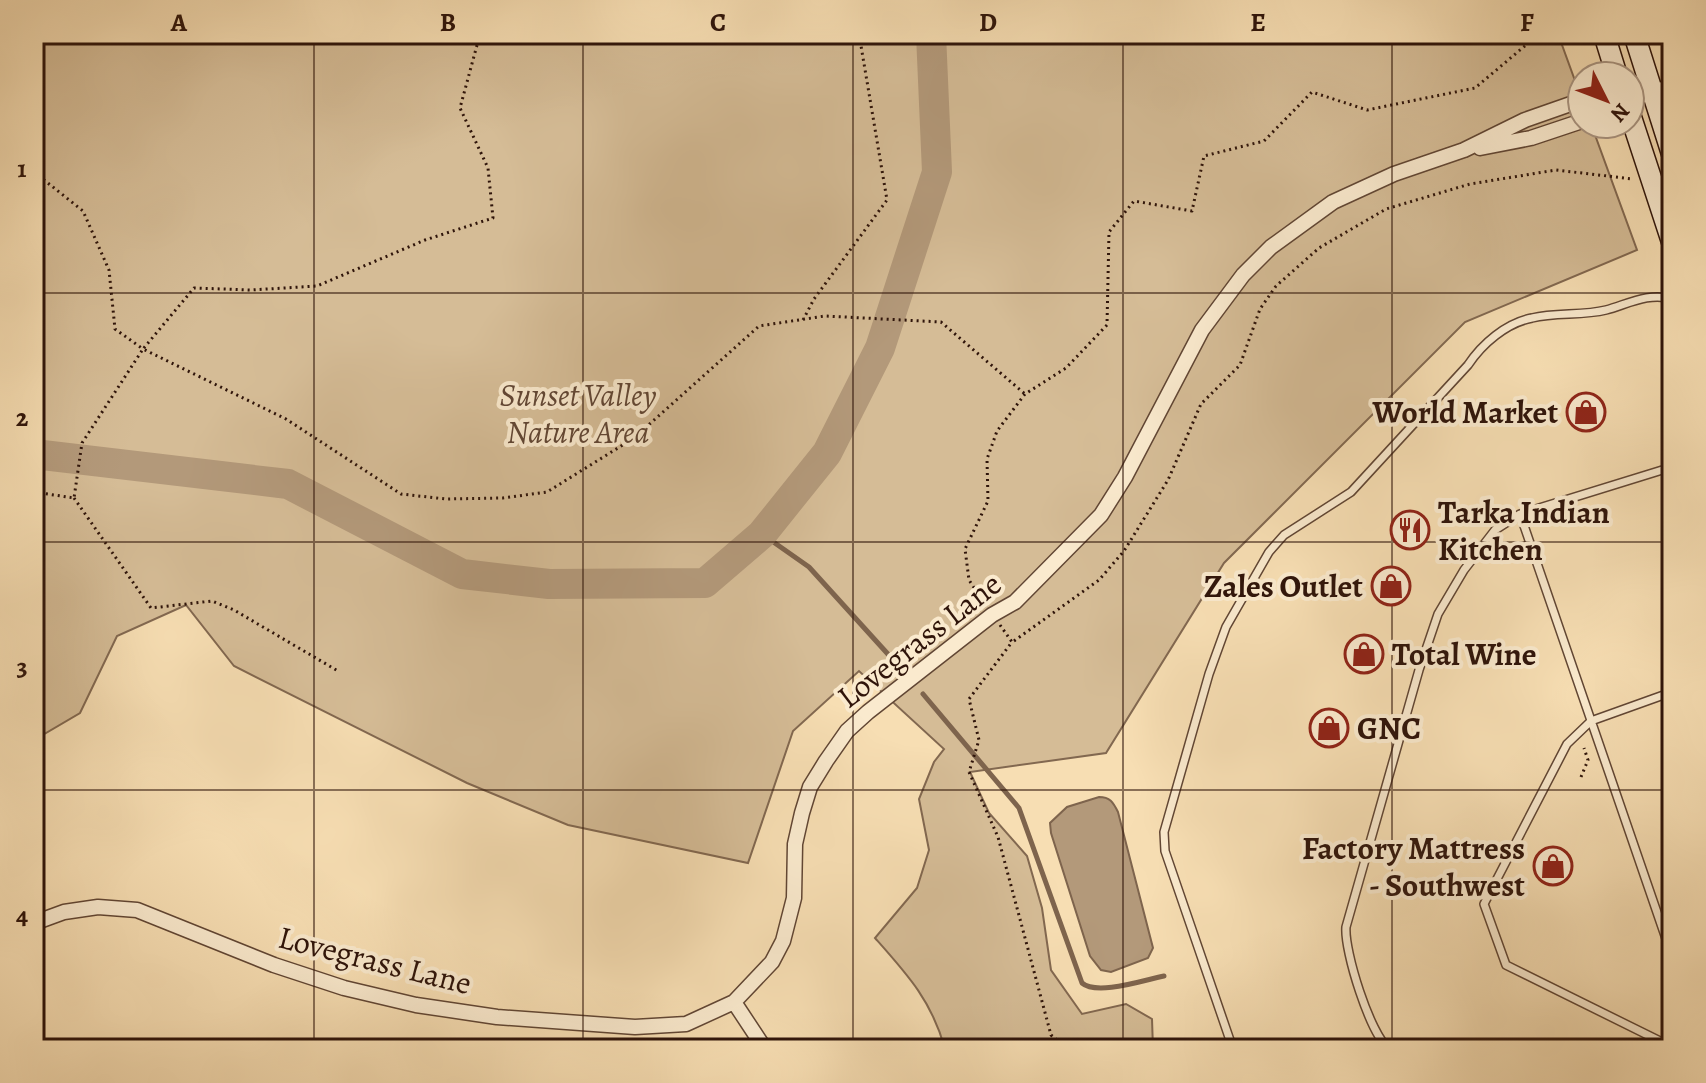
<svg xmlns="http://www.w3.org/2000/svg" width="1706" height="1083" font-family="Alegreya,serif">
<rect width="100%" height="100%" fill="#f7deb3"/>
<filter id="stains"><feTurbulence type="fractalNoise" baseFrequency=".0025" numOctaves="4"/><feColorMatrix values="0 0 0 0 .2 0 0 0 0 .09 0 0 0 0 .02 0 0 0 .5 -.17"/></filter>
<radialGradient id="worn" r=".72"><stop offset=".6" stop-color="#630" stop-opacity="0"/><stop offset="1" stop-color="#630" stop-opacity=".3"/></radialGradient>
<path fill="#d5bc96" stroke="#826850" stroke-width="2" d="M34,34h1524l24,66v24h9l46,126 -172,72 -241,241 -118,190 -136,19 19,41 38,43 15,52 9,62 31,44 44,-10 26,15 1,30h-208c-13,-48 -38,-75 -70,-111l42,-50 12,-38 -10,-51 15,-37 10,-13 -85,-78 -66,60 -45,132 -180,-38 -101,-42 -233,-117 -48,-61 -69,31 -37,77 -46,27z"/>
<path fill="#b3997a" stroke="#7e644d" stroke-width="2" d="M1099,797c11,0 14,5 19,15l35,136 -5,10 -37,14 -10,-2 -11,-14 -39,-123 -1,-10 17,-16z"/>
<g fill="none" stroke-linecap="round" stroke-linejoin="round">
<path stroke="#7e644d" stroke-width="5" d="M762,534l47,33 87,96
M923,694l96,114 63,175c15,13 62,-3 82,-7"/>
<path stroke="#b3997a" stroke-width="30" d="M34,454l254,30 174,90 87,10 156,-1 57,-49 65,-81 53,-105 57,-176 -6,-138"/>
<g stroke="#614634" stroke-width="10">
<path id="service" d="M1655,88l17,-6
M1520,514l152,442
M1672,692l-81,29 -24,23 -83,160 22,61 166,82
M1233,1049l-68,-198 -1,-19 45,-158 17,-47 43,-75 15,-17 67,-43 117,-127c14,-21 38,-42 64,-47 24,-6 50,-2 74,-8 22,-6 43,-18 66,-11
M1389,1049c-19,-15 -45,-98 -43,-122l73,-257 19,-56 26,-44 31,-40 25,-16 152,-47"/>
</g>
<g stroke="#614634" stroke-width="17">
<path id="minor" d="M1630,103l21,-13
M1480,148l51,-10 51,-17
M34,923l30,-11 34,-5 39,3 137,55 70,23 72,17 81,12 138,10 51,-3 48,-22 38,-40 11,-21 11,-43 1,-54 7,-31 8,-26 16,-26 21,-30 21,-19 124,-97 23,-13 86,-87 24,-38 77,-147 41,-55 28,-28 62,-45 61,-28 70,-24 61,-30 57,-20
M734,1002l31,47"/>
</g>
<g stroke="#2f140a" stroke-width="23">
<path id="secondary" d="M1604,34l13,42
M1634,34l38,120
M1630,114l42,128"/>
</g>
<path stroke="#2f140a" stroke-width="3" stroke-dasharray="2 4" stroke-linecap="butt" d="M34,172l49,39 26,59 6,59 28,20 51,-61 57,2 66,-4 108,-46 68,-22 -5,-50 -28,-60 20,-74
M803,320l11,-21 73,-99 -28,-166
M34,492l40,6 8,-55 61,-94 143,70 115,75 45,5 57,-1 44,-6 87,-54 125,-112 66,-10 116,6 84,72
M74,498l77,110 61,-7 22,9 104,61
M984,603l-15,-23 -4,-31 23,-48 -1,-42 10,-28 28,-37 41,-26 41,-43 2,-93 25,-31 58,10 12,-55 60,-15 48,-49 55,18 108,-22 64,-54
M1000,625l12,17 -43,57 10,41 -10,32 29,65 53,198 17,14
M1014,641l85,-61 25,-29 44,-71 33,-76 39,-39 20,-56 16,-23 43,-38 67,-39 84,-25 86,-14 77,9
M1581,777l7,-17 -4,-12"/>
<use href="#service" stroke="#faeace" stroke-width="7"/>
<use href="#minor" stroke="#faeace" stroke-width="14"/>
<use href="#secondary" stroke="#faeace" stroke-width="20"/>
</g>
<path fill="none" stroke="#2f140a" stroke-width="2" stroke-opacity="0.55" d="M314,34v1015M583,34v1015M853,34v1015M1123,34v1015M1392,34v1015M34,293h1638M34,542h1638M34,790h1638"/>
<defs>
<g id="shop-ring" transform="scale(2)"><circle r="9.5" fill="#faeace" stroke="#8f2418" stroke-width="1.5"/><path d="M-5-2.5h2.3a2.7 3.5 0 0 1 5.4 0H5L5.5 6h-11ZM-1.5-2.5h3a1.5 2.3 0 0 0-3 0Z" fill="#8f2418"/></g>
<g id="restaurant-ring" transform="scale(2)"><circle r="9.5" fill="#faeace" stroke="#8f2418" stroke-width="1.5"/><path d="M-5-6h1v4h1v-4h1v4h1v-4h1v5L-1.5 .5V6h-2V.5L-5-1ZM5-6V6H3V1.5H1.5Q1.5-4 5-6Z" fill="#8f2418"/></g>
</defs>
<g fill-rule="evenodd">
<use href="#shop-ring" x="1586" y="412"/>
<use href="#restaurant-ring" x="1410" y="530"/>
<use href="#shop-ring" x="1391" y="586"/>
<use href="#shop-ring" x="1364" y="654"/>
<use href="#shop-ring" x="1329" y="728"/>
<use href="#shop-ring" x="1553" y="866"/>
</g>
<g text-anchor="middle" stroke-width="8" stroke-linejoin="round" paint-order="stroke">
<g font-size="32" font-style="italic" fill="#614634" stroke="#faeace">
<text x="578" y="406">Sunset Valley<tspan x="578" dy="37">Nature Area</tspan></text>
</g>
<g font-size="32" font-weight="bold" fill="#2f140a" stroke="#faeace" text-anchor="end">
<text x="1558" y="423">World Market</text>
<text x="1438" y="523" text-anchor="start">Tarka Indian<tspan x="1438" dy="37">Kitchen</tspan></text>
<text x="1363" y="597">Zales Outlet</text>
<text x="1392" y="665" text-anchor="start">Total Wine</text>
<text x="1357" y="739" text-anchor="start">GNC</text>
<text x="1525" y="859">Factory Mattress<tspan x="1525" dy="37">- Southwest</tspan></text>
</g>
<g font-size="32" fill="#2f140a" stroke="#faeace">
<text transform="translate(919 640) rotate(-38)" y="11">Lovegrass Lane</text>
<text transform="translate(375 960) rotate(14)" y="11">Lovegrass Lane</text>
</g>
</g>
<rect width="1706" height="1083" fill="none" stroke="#f7deb3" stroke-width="88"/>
<g transform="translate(1606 100) rotate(132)"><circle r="38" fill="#faeace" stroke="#a99480" stroke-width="2"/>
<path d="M0-6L14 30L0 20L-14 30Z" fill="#8f2418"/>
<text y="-12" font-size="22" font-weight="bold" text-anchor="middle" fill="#2f140a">N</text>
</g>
<rect x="44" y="44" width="1618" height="995" fill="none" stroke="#2f140a" stroke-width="3"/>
<g font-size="26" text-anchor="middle" font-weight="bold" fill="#2f140a">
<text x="179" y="31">A</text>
<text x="448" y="31">B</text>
<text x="718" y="31">C</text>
<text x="988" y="31">D</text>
<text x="1258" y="31">E</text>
<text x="1527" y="31">F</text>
<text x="22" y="177">1</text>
<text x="22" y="426">2</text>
<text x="22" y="675">3</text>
<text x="22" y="924">4</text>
</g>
<rect width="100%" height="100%" filter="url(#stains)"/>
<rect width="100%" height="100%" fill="url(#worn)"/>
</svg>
